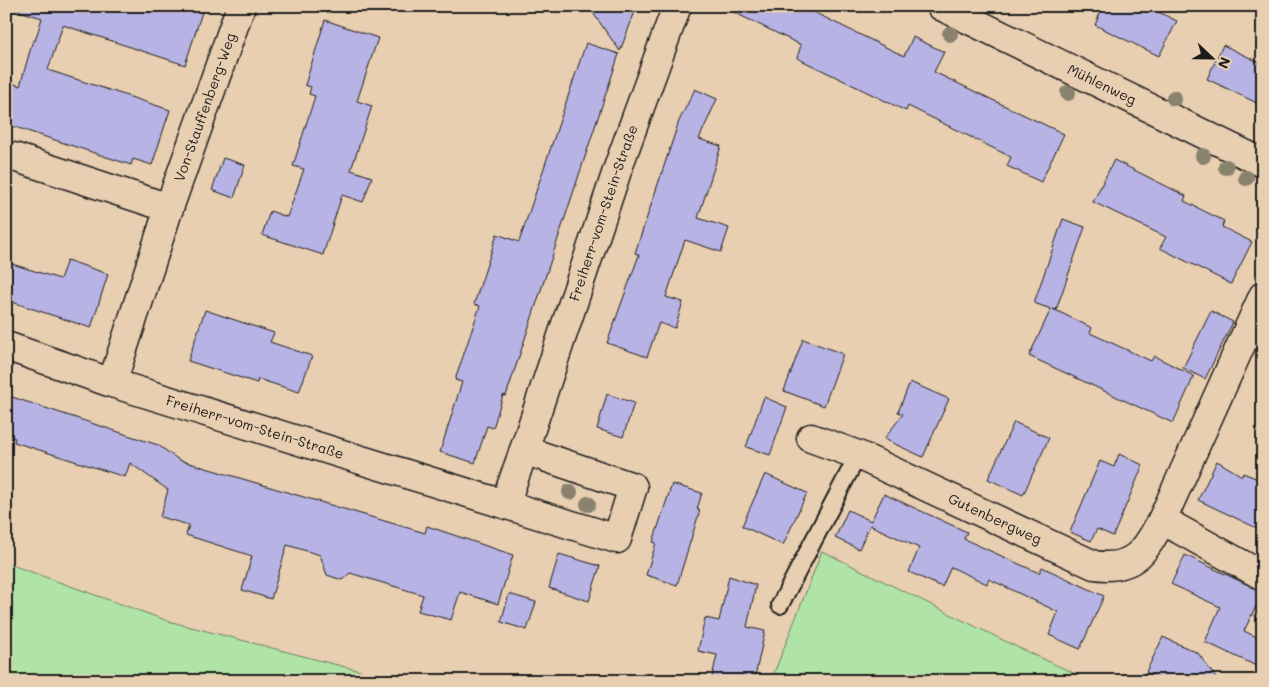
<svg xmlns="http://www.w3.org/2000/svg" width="1269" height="687" font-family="Mali,sans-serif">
<rect width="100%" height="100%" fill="#e9cfb1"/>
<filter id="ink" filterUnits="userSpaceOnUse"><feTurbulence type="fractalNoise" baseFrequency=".02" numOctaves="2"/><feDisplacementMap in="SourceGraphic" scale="10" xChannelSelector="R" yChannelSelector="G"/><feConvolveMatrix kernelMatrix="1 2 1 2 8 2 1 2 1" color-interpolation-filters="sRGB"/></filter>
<g filter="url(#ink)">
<path fill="#b0e4a6" stroke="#668061" d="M822,551l191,94 78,36h-320z
M6,563l162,58 231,60h-393z"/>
<path fill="#b7b3e4" stroke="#1c1c1c" d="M20,6h184l-19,59 -122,-40 -15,45 122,40 -18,55 -19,-6 -2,6 -125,-41v-43l14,5 13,-46 2,1 7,-23 -23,-7z
M588,6h49l-17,45z
M721,6h80l103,50 9,-19 31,15 -10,20 130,62 -23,48 -34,-16 4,-9 -103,-51 -2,5 -109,-53 4,-13z
M1103,6h43l31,15 -18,35 -64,-31z
M325,20l53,18 -21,63 15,5 -21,64 21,7 -9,25 -21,-7 -19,60 -61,-20 8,-24 17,6 17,-48 -11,-3 22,-70 -6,-2 2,-7 -6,-2z
M586,43l33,11 -113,342 -3,-1 -10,33 -6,-2 -12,37 -35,-11 22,-70 -7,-2 25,-74 -6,-2 23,-70 22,8z
M1223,45l40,19v42l-56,-27z
M695,89l22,10 -18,40 22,7 -23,72 31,10 -8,24 -36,-12 -19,57 17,5 -8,26 -16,-5 -12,34 -40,-14 32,-88 -4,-2 44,-132z
M223,158l22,7 -11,33 -22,-8z
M1114,160l72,36 -2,5 40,20 -2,6 30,15 -21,42 -71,-36 6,-11 -73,-35z
M1063,219l22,8 -29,83 -3,-1 39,19 -2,5 61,28 3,-5 40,20 -21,47 -144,-67 22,-47 -17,-6z
M67,260l41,14 -17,54 -85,-28v-38l54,17z
M205,310l69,23 -4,9 42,14 -13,36 -41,-13 -1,4 -69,-22z
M1211,311l22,11 -28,57 -22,-11z
M803,339l40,15 -19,52 -40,-15z
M910,382l39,17 -26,58 -39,-18 19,-25 -5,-2z
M607,394l27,9 -11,34 -26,-8z
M6,395l152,50 21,15 246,73 2,-7 86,29 -15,49 -38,-12 -9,28 -33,-9 5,-16 -73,-22 -8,7 -15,-5 -7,-20 -33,-10 -16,54 -29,-9 10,-34 -66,-21 3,-10 -29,-8 8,-27 -38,-27 -5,14 -111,-35 1,-4 -9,-3z
M764,397l23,10 -17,48 -24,-8z
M1014,422l35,16 -26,57 -35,-16z
M1119,454l24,11 -30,71 -16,-7 -6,12 -21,-9 30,-71 14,6z
M1217,461l25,15 1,-3 20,8v50l-65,-31z
M765,474l42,19 -24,52 -41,-19z
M672,484l30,9 -5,16 3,1 -23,75 -31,-10 10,-32 -3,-1z
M884,494l83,38 -3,7 75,34 3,-6 62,29 -24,53 -31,-14 9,-23 -69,-33 -2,5 -36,-17 -9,20 -33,-15 10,-24 -49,-23 -11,24 -24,-11 13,-28 23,11z
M559,554l41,12 -11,35 -40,-13z
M1185,555l78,37 -19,39 19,9v29l-58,-27 15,-35 -49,-23z
M729,576l27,9 -9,42 18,4 -11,50h-43l6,-26 -19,-4 7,-33 14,3z
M509,594l27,8 -9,28 -26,-8z
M1163,637l35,16 20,28h-53l-19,-9z"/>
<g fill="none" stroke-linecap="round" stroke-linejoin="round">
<g stroke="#1c1c1c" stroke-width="20">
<path id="service" d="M780,605l78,-150"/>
</g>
<g stroke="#1c1c1c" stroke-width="31">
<g id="minor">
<path d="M14,157l155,51"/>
<path id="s1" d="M6,346l106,37 505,156 16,-52 -109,-37 -19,54"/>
<path id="s2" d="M112,383l57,-175 72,-202"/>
<path id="s3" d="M811,438l47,17 236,110c40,6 51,-14 68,-45l101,-224"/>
<path id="s4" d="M524,450l96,-288 57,-156"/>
<path d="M1162,520l101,56"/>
</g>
</g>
<g stroke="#1c1c1c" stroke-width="31">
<g id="secondary">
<path id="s5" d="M941,6l322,157"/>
</g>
</g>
<use href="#service" stroke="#e9cfb1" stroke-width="16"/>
<use href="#minor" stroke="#e9cfb1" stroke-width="28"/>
<use href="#secondary" stroke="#e9cfb1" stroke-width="28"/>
</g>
<g fill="#89836e">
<circle cx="950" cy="34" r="8"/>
<circle cx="1068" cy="93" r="8"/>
<circle cx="1174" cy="98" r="8"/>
<circle cx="1203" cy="156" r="8"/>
<circle cx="1226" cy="167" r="8"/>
<circle cx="1246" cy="178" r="8"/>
<circle cx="570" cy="492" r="8"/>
<circle cx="588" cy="504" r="8"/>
</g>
</g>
<g text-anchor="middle" stroke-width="4.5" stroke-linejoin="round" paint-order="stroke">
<g font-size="14" fill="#1c1c1c" stroke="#e9cfb1">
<text dy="5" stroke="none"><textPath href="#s5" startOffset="179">Mühlenweg</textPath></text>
<text dy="5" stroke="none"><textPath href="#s2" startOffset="291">Von-Stauffenberg-Weg</textPath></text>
<text dy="5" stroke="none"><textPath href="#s4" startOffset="250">Freiherr-vom-Stein-Straße</textPath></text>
<text dy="5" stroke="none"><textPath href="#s1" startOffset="262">Freiherr-vom-Stein-Straße</textPath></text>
<text dy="5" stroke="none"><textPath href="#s3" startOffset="201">Gutenbergweg</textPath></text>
</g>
</g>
<rect width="1269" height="687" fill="none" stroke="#e9cfb1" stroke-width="25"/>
<rect x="12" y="12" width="1244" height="662" fill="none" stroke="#1c1c1c" stroke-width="2" filter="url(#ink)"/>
<g transform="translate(1212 58) rotate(112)" stroke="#e9cfb1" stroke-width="4" paint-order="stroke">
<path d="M0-4L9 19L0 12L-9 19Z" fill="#1c1c1c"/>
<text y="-8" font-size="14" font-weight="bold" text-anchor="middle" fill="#1c1c1c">N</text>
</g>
</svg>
